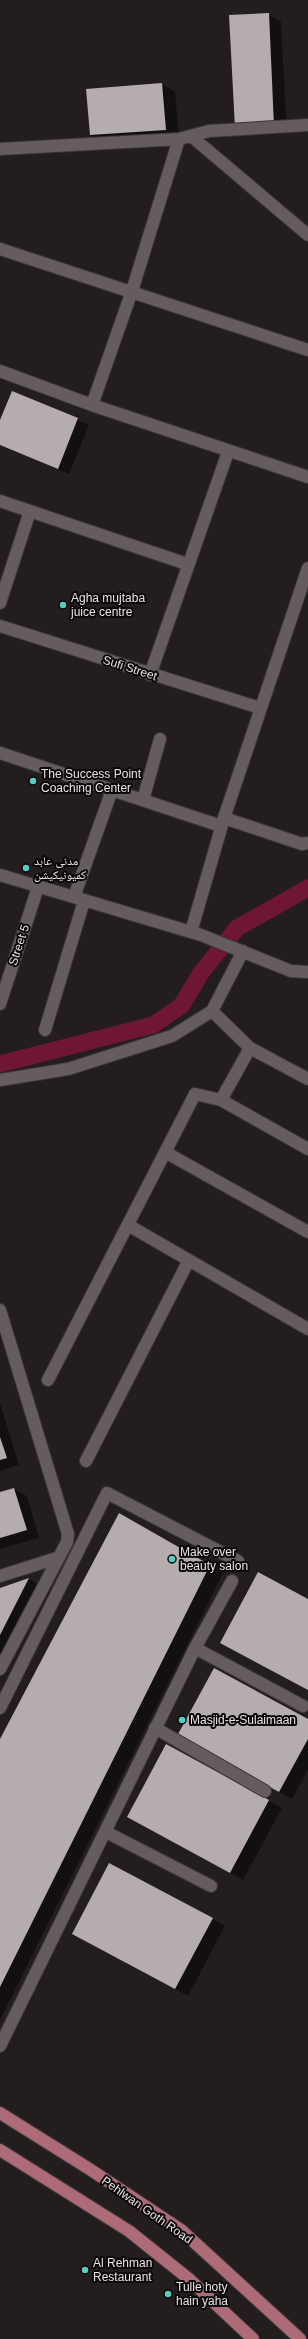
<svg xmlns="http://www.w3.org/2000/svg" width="308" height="2339" font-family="Helvetica,'Noto Naskh Arabic',sans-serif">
<rect width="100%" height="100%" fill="#231d1e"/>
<path fill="#0007" d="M268,14l13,8 6,111 -39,2 -12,-7z
M162,84l13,8 4,45 -75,6 -13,-8z
M12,392l77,33 -20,49 -69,-29v-23z
M0,1403l19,62 -19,6z
M14,1489l13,7 12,42 -39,11v-56z
M120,1515l103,58 -223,447v-279z
M29,1579l10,6 -39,77v-73z
M308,1721v49l-16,29 -101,-56z
M167,1745l115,63 -39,72 -102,-56z
M212,1919l13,7 -37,70 -102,-55z"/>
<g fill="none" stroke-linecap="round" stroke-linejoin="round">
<path stroke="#6f1732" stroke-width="17" d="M0,1064l153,-39 28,-19 20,-33 36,-45 71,-40"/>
</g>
<path fill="#b4acad" d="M269,13l5,113 -39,2 -6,-113z
M162,83l4,47 -76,5 -4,-46z
M12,391l66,27 -20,51 -58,-24v-25z
M0,1437l7,21 -7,2z
M14,1488l13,42 -27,8v-46z
M119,1513l91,52 -210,422v-248z
M258,1572l50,27v91l-88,-47z
M29,1578l-29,57v-47z
M214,1668l94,51v20l-29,53 -102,-56z
M166,1744l103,56 -39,73 -103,-56z
M109,1863l104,55 -38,71 -103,-55z"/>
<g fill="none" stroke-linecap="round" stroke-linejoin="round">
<g stroke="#3d3838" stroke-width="14">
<path id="minor" d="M191,136l117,99
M0,149l179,-10 30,-8 99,-6
M0,249l308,101
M0,371l92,34 216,72
M92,405l40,-114 47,-152
M0,501l187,63
M0,603l30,-92
M0,626l260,82
M150,675l78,-223
M0,753l221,73
M143,800l17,-61
M224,818l78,26 6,-1
M0,875l201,60 90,36 17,1
M74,897l38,-107
M191,932l33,-114 84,-250
M0,1004l38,-117
M45,1030l39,-129
M250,1048l58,31
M0,1080l68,-11 104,-33 40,-25
M221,1100l87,49
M165,1152l143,80
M128,1225l180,104
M0,1310l68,224 -1,8 -67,127
M48,1380l147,-286 26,6 29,-52 -38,-37 31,-60
M86,1461l103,-201
M0,1576l57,-18
M195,1648l108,58
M0,1708l107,-215 131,68
M155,1728l110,63
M106,1832l105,54
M0,2046l195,-398 37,-67"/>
</g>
<g stroke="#3d3838" stroke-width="14">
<path id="major" d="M0,2113l91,57 90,60 119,109
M0,2150l129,81 60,48 64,60"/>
</g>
<use href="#minor" stroke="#645c5d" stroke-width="12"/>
<use href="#major" stroke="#ad6a77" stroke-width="12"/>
</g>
<g fill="#55cec4" stroke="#0b0809" stroke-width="1.5">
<circle cx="63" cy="605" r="4"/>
<circle cx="33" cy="781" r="4"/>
<circle cx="26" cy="868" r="4"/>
<circle cx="172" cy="1559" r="4"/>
<circle cx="182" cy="1720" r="4"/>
<circle cx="85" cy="2270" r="4"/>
<circle cx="168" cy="2294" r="4"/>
</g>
<g text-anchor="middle" stroke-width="4" stroke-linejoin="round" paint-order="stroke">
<g font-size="12" fill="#e8e3e4" stroke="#0b0809" text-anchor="start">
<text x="71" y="602">Agha mujtaba<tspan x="71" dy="14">juice centre</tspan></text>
<text x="41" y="778">The Success Point<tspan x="41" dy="14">Coaching Center</tspan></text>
<text x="34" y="865">مدنی عابد<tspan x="34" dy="14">کمیونیکیشن</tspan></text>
<text x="180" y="1556">Make over<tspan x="180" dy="14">beauty salon</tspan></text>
<text x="190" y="1724">Masjid-e-Sulaimaan</text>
<text x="93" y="2267">Al Rehman<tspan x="93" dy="14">Restaurant</tspan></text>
<text x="176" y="2291">Tulle hoty<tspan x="176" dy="14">hain yaha</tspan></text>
</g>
<g font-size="12" fill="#e8e3e4" stroke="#0b0809">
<text transform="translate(130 668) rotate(18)" y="4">Sufi Street</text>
<text transform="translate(19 945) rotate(-72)" y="4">Street 5</text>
<text transform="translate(147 2210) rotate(35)" y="4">Pehlwan Goth Road</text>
</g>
</g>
</svg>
